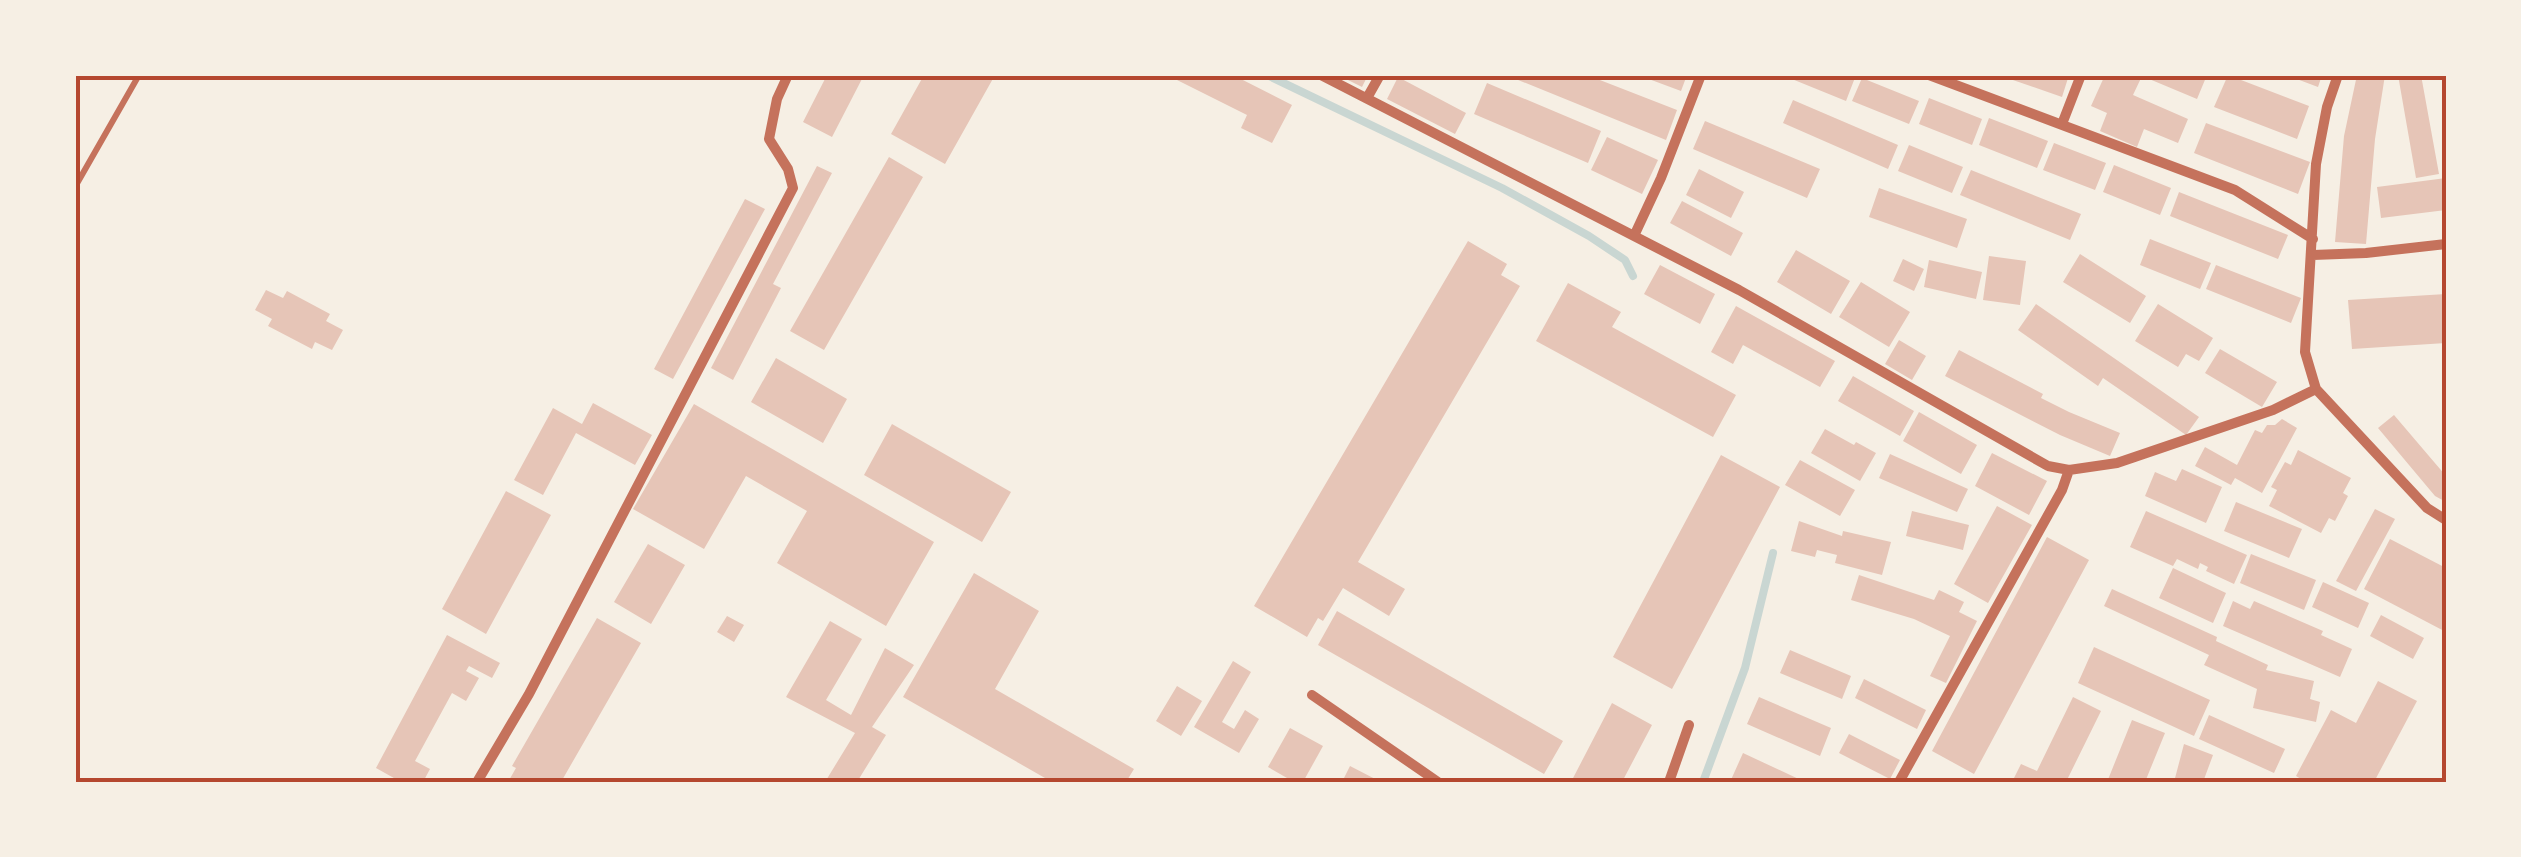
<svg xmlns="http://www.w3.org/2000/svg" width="2521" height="857" font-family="'Varela Round',sans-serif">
<rect width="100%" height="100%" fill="#f6efe4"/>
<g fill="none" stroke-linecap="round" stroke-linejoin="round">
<path stroke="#c9d6d2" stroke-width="8" d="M1267,75l235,113 87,48 36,24 8,16
M1703,782l42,-114 28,-115"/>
</g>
<path fill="#e6c5b7" d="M827,75h37l-32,62 -29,-15z
M924,75h71l-50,89 -54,-30z
M1177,75h56l59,30 -20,38 -31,-15 6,-13 -72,-36z
M1338,75h30l-6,12z
M1506,75h81l90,35 -11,30z
M1638,75h49l-6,16z
M1782,75h74l-10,26z
M2011,75h58l-7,22 -52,-18z
M2105,75h102l-10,24 -55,-23 -9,19 55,24 -10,24 -34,-14 -7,18 -37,-16 7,-18 -16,-7z
M2228,75l81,31 -12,33 -83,-32z
M2286,75h36l-4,12z
M2357,75h28l-10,64 -9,105 -31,-2 9,-106z
M2398,75h23l18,99 -23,4z
M1398,77l68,36 -11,21 -68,-35z
M1862,78l57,23 -10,23 -57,-23z
M1487,83l114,48 -13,32 -114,-49z
M1929,98l53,21 -10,26 -53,-21z
M1793,100l105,45 -10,24 -105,-46z
M1989,118l59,23 -11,27 -58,-23z
M1705,121l115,48 -13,29 -114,-49z
M2206,123l104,39 -12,32 -104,-41z
M1607,137l51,23 -16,34 -51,-24z
M2054,143l52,20 -11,27 -52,-20z
M1909,145l54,22 -11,26 -54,-22z
M889,157l34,20 -99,173 -34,-19z
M2114,165l57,23 -11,27 -57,-23z
M817,166l15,7 -59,111 8,4 -48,92 -22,-12z
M1699,169l45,23 -13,26 -45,-23z
M1971,170l110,44 -11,26 -110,-45z
M2446,178v32l-65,8 -4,-31z
M1879,188l88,31 -10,29 -88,-31z
M2179,192l109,43 -10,24 -108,-43z
M745,199l20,10 -92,170 -19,-10z
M1682,201l61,32 -12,23 -61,-33z
M2150,239l61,24 -11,26 -60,-24z
M1468,241l39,23 -6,11 19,11 -162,276 47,27 -16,27 -46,-28 -20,33 -5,-3 -11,19 -53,-31z
M1796,250l54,31 -19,33 -54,-32z
M2080,254l66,42 -16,27 -67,-41z
M1989,256l37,5 -6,44 -37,-5z
M1903,259l21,10 -10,22 -21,-10z
M1929,260l53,12 -6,27 -52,-12z
M1660,265l55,29 -15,30 -56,-30z
M2216,265l85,33 -10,25 -85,-34z
M1861,282l49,30 -21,35 -50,-30z
M1568,283l53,29 -9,15 124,68 -23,42 -177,-96z
M266,290l17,8 4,-7 43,23 -4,7 17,9 -11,20 -17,-8 -3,7 -44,-23 4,-7 -17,-9z
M2446,294v49l-94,6 -4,-49z
M2036,304l163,113 -13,18 -83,-57 -5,8 -80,-56z
M2158,304l55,34 -14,23 -13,-7 -8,13 -43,-26z
M1736,306l99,55 -15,26 -77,-42 -10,19 -22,-12z
M1899,340l27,16 -14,24 -27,-16z
M2220,349l57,33 -15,25 -57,-34z
M1959,350l84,44 -2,4 28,14 51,21 -10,23 -50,-21 -115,-59z
M776,358l71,41 -24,44 -72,-41z
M1853,376l61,35 -14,25 -62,-35z
M593,403l59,32 -17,30 -59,-32 -33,62 -29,-15 39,-72 29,16z
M694,404l240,138 -48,84 -109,-63 30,-52 -61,-35 -42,73 -71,-40z
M1919,412l58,33 -16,29 -58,-33z
M2394,415l52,61v26l-11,-6 -57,-68z
M2282,419l15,9 -35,65 -27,-15 -4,7 -36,-19 10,-19 32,18 18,-35 7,3 5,-8h8z
M892,424l119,68 -29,50 -118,-67z
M1825,429l29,16 2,-3 20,11 -16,28 -49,-28z
M2298,450l53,28 -8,15 5,3 -13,25 -6,-3 -8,15 -52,-27 8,-16 -6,-3 14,-25 6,3z
M1992,453l55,28 -18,34 -54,-29z
M1890,454l78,35 -11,23 -78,-34z
M1721,455l59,32 -108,202 -59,-32z
M1800,460l55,30 -15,26 -55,-31z
M2182,469l40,18 -16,36 -61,-27 10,-24 21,9z
M506,491l45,24 -65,119 -44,-25z
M2236,502l66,27 -13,29 -65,-27z
M1997,506l35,19 -44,78 -34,-19z
M2375,509l20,10 -39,72 -20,-10z
M1912,511l57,14 -6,25 -57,-14z
M2146,511l101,44 -13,29 -28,-13 2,-4 -8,-4 -2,6 -21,-10 -4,7 -43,-19z
M1799,521l43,15 1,-5 48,11 -9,33 -47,-12 2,-8 -20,-5 -2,7 -24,-6z
M2047,537l42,23 -115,214 -42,-23z
M2390,539l56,29v64l-82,-43z
M648,544l37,21 -34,59 -37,-22z
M2251,554l65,26 -12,30 -64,-27z
M2173,568l53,25 -13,30 -54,-25z
M974,573l65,38 -44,78 139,80 -8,13h-74l-149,-85z
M1859,575l75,25 5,-10 25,12 -5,10 18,9 -31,62 -16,-7 20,-40 -36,-17 -63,-19z
M2323,582l46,21 -11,25 -46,-21z
M2112,589l105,48 -1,4 52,24 -2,5 48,11 -4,18 10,3 -4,20 -63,-14 4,-19 -53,-24 5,-10 -105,-49z
M2233,601l17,8 4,-8 69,30 -2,4 31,14 -12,28 -117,-51z
M1337,611l226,130 -19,33 -226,-129z
M2381,615l43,23 -11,21 -43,-23z
M727,616l17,9 -10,17 -17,-10z
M597,618l44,25 -80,139h-53l8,-14 -4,-2z
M830,621l32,18 -36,61 25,15 34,-67 29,17 -42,62 14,8 -29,47h-32l30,-49 -69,-36z
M447,635l53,28 -8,15 -23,-12 -3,5 13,7 -13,23 -14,-8 -37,68 15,8 -7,13h-22l-25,-14z
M2094,647l116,53 -16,36 -116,-53z
M1790,650l61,26 -9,23 -62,-26z
M1233,661l18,11 -29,50 12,7 11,-19 14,9 -20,34 -45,-26z
M1864,679l62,31 -9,19 -62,-31z
M2378,681l39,20 -43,81h-68l-10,-6 35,-66 25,13z
M1177,686l25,15 -21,35 -25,-15z
M1759,697l72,31 -11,28 -73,-32z
M2073,697l28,14 -35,71h-54l9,-18 16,7z
M1612,703l40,22 -30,57h-51z
M2209,715l76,34 -11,24 -75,-34z
M2132,720l33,13 -20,49h-38z
M1290,728l33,18 -20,36h-9l-26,-15z
M1849,734l51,26 -10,19 -51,-26z
M2184,744l29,11 -10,27h-29z
M1743,753l62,29h-75z
M1350,766l31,16h-39z"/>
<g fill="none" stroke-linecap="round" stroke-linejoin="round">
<path stroke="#c5725c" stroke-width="6" d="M75,187l64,-112"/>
<path stroke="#c5725c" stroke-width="10" d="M1321,75l418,215 309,176 21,4 48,-7 156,-53 43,-21
M1929,75l306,115 78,49
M2338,75l-11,32 -11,57 -11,188 11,37 111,119 19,12
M1367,98l13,-23
M2062,124l19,-49
M1634,236l27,-58 40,-103
M2313,255l53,-2 80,-9
M1312,695l126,87
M477,782l52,-88 264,-506 -5,-19 -19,-30 8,-40 11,-24
M1669,782l20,-57
M1899,782l163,-292 7,-20"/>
</g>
<rect width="2521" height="857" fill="none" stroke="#f6efe4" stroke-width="155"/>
<rect x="78" y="78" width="2366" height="702" fill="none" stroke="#b5482f" stroke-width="4"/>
</svg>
